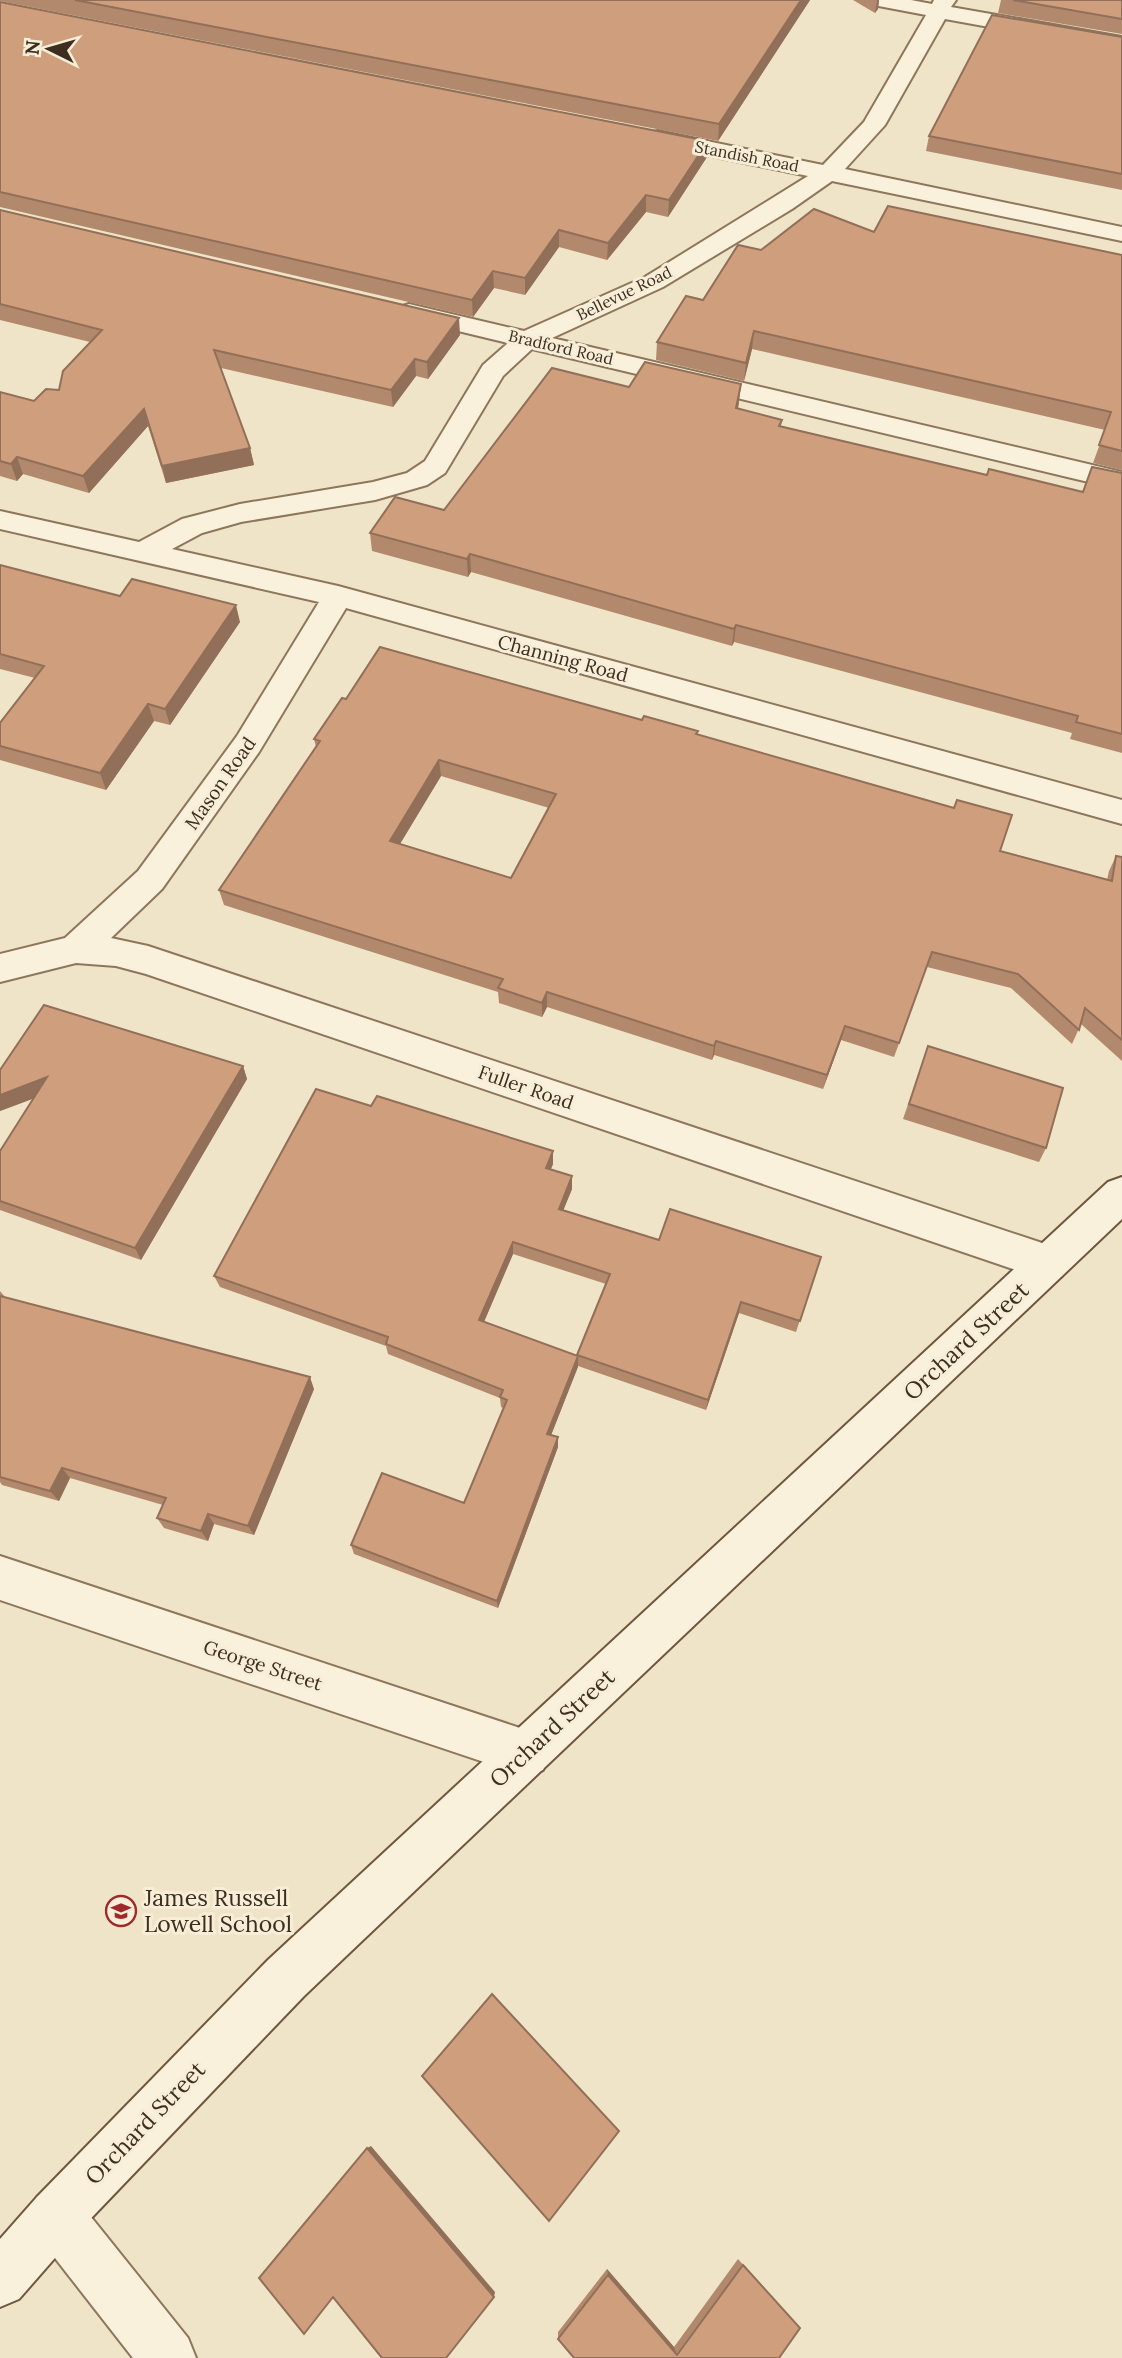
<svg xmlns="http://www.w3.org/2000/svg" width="1122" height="2358" font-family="Lora,serif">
<rect width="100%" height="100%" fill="#f0e4c8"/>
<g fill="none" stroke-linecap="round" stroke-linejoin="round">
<g stroke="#8d765c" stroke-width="4">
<path id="minor" d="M864,0h47l21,4 2,-4h22l-5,7 171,30v14l-177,-32 -60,106 -40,44 277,58v14l-290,-60 -40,28 -129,78 -111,51 570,134v18l-590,-141 -29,27 -58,97 -18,12 -52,15 -134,22 -39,11 -30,16 166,37 784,214v24l-776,-216 -87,144 -97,137 -51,49 37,8 900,299 14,5 6,13 -6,13 -14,5 -902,-307 -30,-8 -40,-3 -76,19v-28l65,-16 73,-67 99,-135 82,-134 -319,-73v-18l139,31 43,-23 58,-15 133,-22 34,-9 18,-12 58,-96 25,-22 -108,-26 -4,-5 4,-5 9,-3 115,27 121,-54 163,-101 -150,-31 -8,-2 -4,-5 4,-5 8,-2 165,34 41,-43 62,-107 -58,-11z
M0,1556l526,174 17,6 6,17 -6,17 -17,6 -526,-176z
M56,2189l19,8 113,141 8,20h-63l-96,-123 -8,-19 8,-19z"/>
</g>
<g stroke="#6f573f" stroke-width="4">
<path id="secondary" d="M1122,1177v42l-818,777 -229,239 -56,64 -19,8v-68l37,-42 231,-237 840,-778z"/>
</g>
<use href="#minor" fill="#faf1dc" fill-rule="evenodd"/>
<use href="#secondary" fill="#faf1dc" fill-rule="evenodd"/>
</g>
<path fill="#b2896c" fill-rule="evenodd" d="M0,0h810l-92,141 -718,-140z
M853,0h26l-1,9 -3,4z
M1001,0h121v34l-124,-21z
M0,2l708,139 -1,16 -39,60 -22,-5 -39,48 -48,-13 -34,48 -31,-7 -21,29 -473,-110z
M1122,37v153l-196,-39 3,-15z
M0,210l460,125 -32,44 -12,-3 -23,31 -172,-39 29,80 4,17 -88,18 -18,-57 -59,67 -66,-19 -6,7 -17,-5v-84l34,9 25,-11 31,-48 -90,-22z
M874,232l248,23v215l-29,-7 12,-33 -353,-81 -8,32 -88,-21 1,-18 104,-92z
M629,387l110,15 -1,7 44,11 -1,6 206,49 96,17 39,-19v280l-52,-14 2,-6 -338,-91 -2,4 -261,-74 -3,5 -96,-26 -2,-18 74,-23z
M0,565l120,31 120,26 -70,103 -16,-4 -48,69 -106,-30v-37l35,-45 -35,-9z
M346,699l296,21 55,14 303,117 107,29 2,-9 7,-15 6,1v204l-41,-37 -9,20 -61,-56 -84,-21 -33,90 -53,-17 -18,49 -109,-34 -2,5 -165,-53 -5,10 -43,-14 -1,-11 -274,-87 -5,-15 97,-143 -2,-8zM441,776l108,32 -38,70 -111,-34z
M928,1046l118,102 -7,14 -136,-43z
M243,1066l4,13 -106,181 -141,-50v-59l34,-53 -34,13v-16z
M553,1164l-2,5 21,20 -9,21 96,30 162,17 -25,75 -57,-19 -33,97 -128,-44 -27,69 7,2v10l-60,161 -144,-54 -3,-9 113,-42 39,-95 -2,-1 -1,-9 -112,-44 -2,-8 -166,-59 -6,-11zM513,1254l93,30 -29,72 -93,-34z
M0,1291l5,6 309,92 -60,146 -40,-11 -6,17 -44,-13 -7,-10 6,-13 -93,-27 -11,23 -57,-16 -2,-3z
M738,2259l62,69 -21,30h-205l-16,-19v-7l49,-63 67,78z"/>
<path fill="#916f58" d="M801,0h9l-92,141 1,-17z
M877,0h2l-1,9 -3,4z
M708,141l-1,16 -39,60 1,-17z
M646,195v17l-39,48 1,-17z
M559,230v17l-34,48v-17z
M493,271l1,17 -21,29 -1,-17z
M459,318l1,17 -32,44 -1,-17z
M754,331l-2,18 -8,32 2,-18z
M415,359l1,17 -23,31 -2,-17z
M741,384l-2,18 -5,24 2,-18z
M144,409l4,17 -59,67 -6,-17z
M250,448l4,17 -88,18 -4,-17z
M17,457l6,17 -6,7 -6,-17z
M470,554l1,18 -3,5 -1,-18z
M236,605l4,17 -70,103 -5,-16z
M736,625l-2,17 -2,4 2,-17z
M148,704l6,17 -48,69 -6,-17z
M439,760l2,16 -49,81 -2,-16z
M547,992v15l-5,10v-14z
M845,1026l-4,14 -18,49 4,-14z
M716,1041l-2,14 -2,5 2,-14z
M243,1066l4,13 -106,181 -6,-12z
M47,1077l7,14 -54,20v-16z
M553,1151v13l-7,16v-12z
M572,1176v13l-13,32v-12z
M513,1242v12l-33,77 -1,-11z
M741,1302l-2,11 -33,97 2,-10z
M578,1356v11l-30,76 -1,-9z
M310,1377l4,12 -60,146 -6,-9z
M558,1437v10l-60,161 -1,-7z
M62,1468l8,10 -11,23 -9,-10z
M208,1514l6,10 -6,17 -7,-10z
M371,2146l124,146 -1,5 -127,-149z
M607,2269l67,78 3,8 -69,-80z"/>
<path fill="#cf9f7d" stroke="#916f58" stroke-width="2" fill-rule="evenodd" d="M75,0h726l-82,124z
M1013,0h109v19z
M0,2l708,139 -39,59 -23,-5 -38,48 -49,-13 -34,48 -32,-7 -21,29 -472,-108z
M992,15l130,22v137l-193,-38z
M888,206l234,49v196l-23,-6 12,-33 -357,-81 -8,32 -89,-21 29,-46 17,4 35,-55 23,5 53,-41 60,23z
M0,210l459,108 -32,44 -12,-3 -24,31 -177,-40 36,98 -88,18 -18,-57 -61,67 -66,-19 -6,7 -11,-3v-69l34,9 12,-12 13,1 4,-19 39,-41 -102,-26z
M645,362l96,22 -5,24 46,12 -3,6 208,49 2,-6 94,23 9,-25 30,6v261l-46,-12 2,-6 -342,-91 -2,4 -264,-75 -3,5 -97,-26 25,-36 49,13 108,-142 77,19z
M0,565l120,31 12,-17 104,26 -71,104 -17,-5 -48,69 -100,-27v-23l44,-57 -44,-12z
M380,647l262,73 2,-4 54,15 -2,3 258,74 3,-8 55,15 -12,36 112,30 4,-25 6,1v183l-37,-32 -6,22 -61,-56 -86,-22 -33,91 -54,-17 -18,49 -111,-34 -2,5 -167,-54 -5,11 -44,-15 5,-9 -284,-89 101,-149 -6,-2 28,-41 4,1zM439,760l117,34 -45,84 -121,-37z
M44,1005l199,61 -108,182 -135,-47v-50l47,-74 -47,18v-25z
M928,1046l135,42 -17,60 -137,-44z
M316,1089l55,17 6,-10 176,55 -7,17 26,8 -13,33 100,31 11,-31 151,48 -21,64 -59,-19 -33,98 -131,-45 33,-81 -97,-32 -34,78 99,36 -31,78 11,3 -61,164 -146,-56 31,-72 82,30 43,-103 -7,-3 3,-7 -117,-46 2,-7 -174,-61z
M0,1296l310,81 -62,149 -40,-12 -7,17 -44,-13 9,-20 -104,-30 -12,23 -50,-14z
M492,1994l127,137 -70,90 -127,-145z
M367,2148l127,149 -48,61h-64l-49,-61 -29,37 -45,-56z
M743,2265l57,63 -21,30h-205l-16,-19 50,-64 69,80z"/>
<defs>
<g id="school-ring" transform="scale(1.575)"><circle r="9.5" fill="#f7eed8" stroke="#9e2a2b" stroke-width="1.5"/><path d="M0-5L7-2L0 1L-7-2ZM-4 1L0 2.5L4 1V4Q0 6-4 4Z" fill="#9e2a2b"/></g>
</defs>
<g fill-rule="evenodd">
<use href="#school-ring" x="121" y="1911"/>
</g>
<g text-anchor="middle" stroke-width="6" stroke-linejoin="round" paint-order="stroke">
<g font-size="16" fill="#3d2e20" stroke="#f7eed8">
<text transform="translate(747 156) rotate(11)" y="6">Standish Road</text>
<text transform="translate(624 293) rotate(-26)" y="6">Bellevue Road</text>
<text transform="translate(561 347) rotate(13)" y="6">Bradford Road</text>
</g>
<g font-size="19" fill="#3d2e20" stroke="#f7eed8">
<text transform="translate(563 658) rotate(15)" y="7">Channing Road</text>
<text transform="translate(220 783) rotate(-55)" y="7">Mason Road</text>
<text transform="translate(526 1087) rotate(19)" y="7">Fuller Road</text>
<text transform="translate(263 1665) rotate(18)" y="7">George Street</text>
</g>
<g font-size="23" fill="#3d2e20" stroke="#f7eed8">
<text transform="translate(966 1341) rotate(-43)" y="8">Orchard Street</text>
<text transform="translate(552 1728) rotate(-43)" y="8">Orchard Street</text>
<text transform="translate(145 2123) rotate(-46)" y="8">Orchard Street</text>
</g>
<g font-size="23" fill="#3d2e20" stroke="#f7eed8" text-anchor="start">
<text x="144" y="1906">James Russell<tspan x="144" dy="26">Lowell School</tspan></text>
</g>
</g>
<g transform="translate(49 49) rotate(275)" stroke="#f7eed8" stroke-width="5" paint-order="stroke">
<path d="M0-5L12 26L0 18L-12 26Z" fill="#3d2e20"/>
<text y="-10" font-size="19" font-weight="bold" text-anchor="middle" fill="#3d2e20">N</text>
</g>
</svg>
